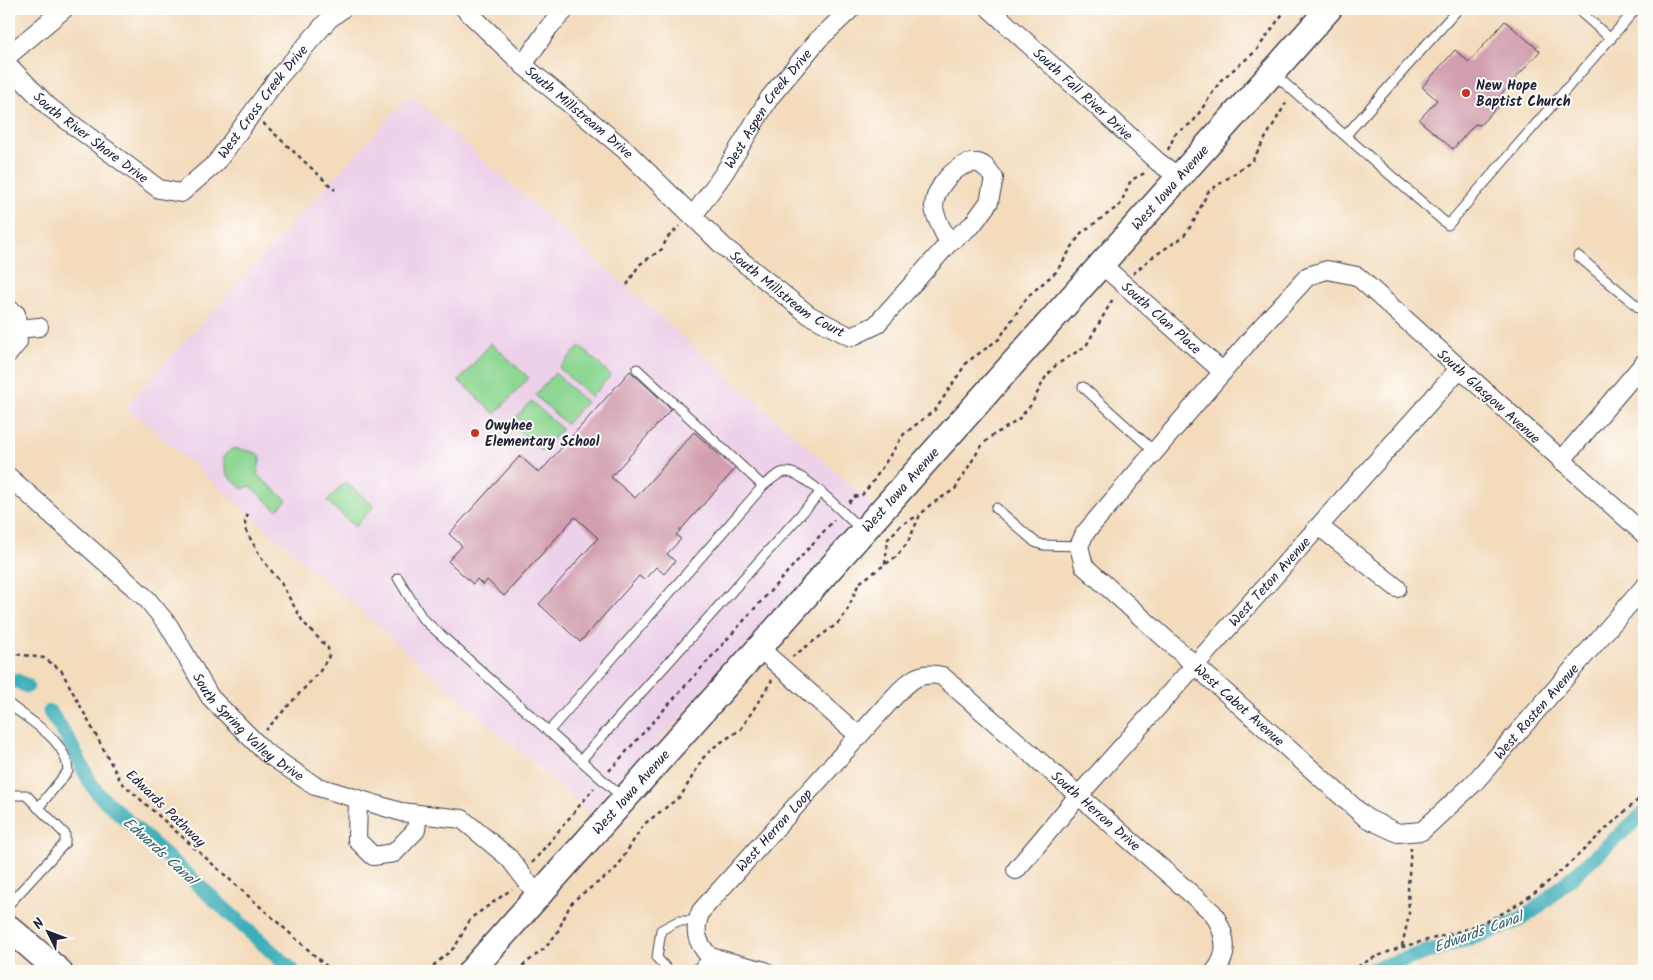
<svg xmlns="http://www.w3.org/2000/svg" width="1653" height="980" font-family="Kalam,sans-serif">
<rect width="100%" height="100%" fill="#fdfcf7"/>
<filter id="ink" filterUnits="userSpaceOnUse"><feTurbulence type="fractalNoise" baseFrequency=".02" numOctaves="2"/><feDisplacementMap in="SourceGraphic" scale="10" xChannelSelector="R" yChannelSelector="G"/><feConvolveMatrix kernelMatrix="1 2 1 2 8 2 1 2 1" color-interpolation-filters="sRGB"/></filter>
<filter id="wash" filterUnits="userSpaceOnUse"><feTurbulence type="fractalNoise" baseFrequency=".0096" numOctaves="4" result="noise"/><feDisplacementMap in="SourceGraphic" scale="20" xChannelSelector="R" yChannelSelector="G"/><feGaussianBlur stdDeviation="1.12" result="paint"/><feColorMatrix in="noise" values="0 0 0 0 0 0 0 0 0 0 0 0 0 0 0 0 0 1.4 0 .05"/><feComposite in="paint" operator="in"/></filter>
<g filter="url(#wash)">
<rect width="100%" height="100%" fill="#f3dbbc"/>
<path fill="#edd1e9" d="M410,95l463,410 -281,309 -466,-408z"/>
<path fill="#8dd793" stroke="#587c67" d="M491,343l38,35 -34,36 -36,-33z
M580,346l31,29 -20,22 -32,-29z
M555,373l31,29 -20,22 -31,-29z
M531,401l31,28 -20,22 -31,-28z
M233,448l21,4 7,4 -4,19 30,25 -10,10 -27,-24 -8,3 -15,-14 -4,-18z
M345,482l29,24 -19,21 -28,-26z"/>
<g fill="none" stroke-linecap="round" stroke-linejoin="round">
<path stroke="#3eaeb9" stroke-width="15" d="M9,681h8l10,5
M50,712l18,27 22,43 9,13 194,176
M1368,971l124,-40 27,-11 19,-13 106,-94"/>
</g>
<g id="blocks">
<path fill="#d19eaf" d="M1505,21l35,30 -41,46 2,6 -21,22 -5,-1 -22,25 -34,-29 18,-20 -15,-13 33,-37 14,12z
M630,371l41,38 -60,68 24,21 59,-66 41,37 -59,66 5,4 -14,15 8,7 -11,13 -8,-7 -12,13 -5,-4 -59,66 -41,-38 59,-66 -23,-21 -71,79 -17,-16 -4,5 -6,-6 -4,5 -25,-23 14,-15 -13,-12 71,-78 19,17z"/>
</g>
</g>
<g filter="url(#ink)">
<use href="#blocks" fill-opacity="0" stroke="#413e4e" stroke-width="1"/>
<g fill="none" stroke-linecap="round" stroke-linejoin="round">
<g stroke="#413e4e" stroke-width="11">
<path id="lane" d="M1577,9l34,30
M1274,74l174,151 187,-215 -1,-1
M1345,136l113,-127
M1578,256l66,56
M637,369l126,117
M1083,387l72,65
M996,508l39,34 8,3 36,1
M398,578l24,40 202,181
M9,704c22,18 58,36 59,67l-30,37
M549,731l214,-245c6,-5 16,-14 23,-14 19,-1 61,46 77,59
M581,760l239,-267
M9,795h17l39,39v9l-56,61
M669,971l-12,-13 4,-28 17,-9h19
M694,971l16,-14"/>
</g>
<g stroke="#413e4e" stroke-width="20">
<g id="street">
<path id="s1" d="M465,9l58,56 101,84 99,97 86,69 42,22 25,-12 73,-82 24,-19 16,-22 5,-24c-5,-7 -9,-14 -17,-15 -20,-2 -43,25 -43,44 1,12 10,25 15,36"/>
<path id="s2" d="M990,9l168,153 21,15"/>
<path d="M9,55l55,-46"/>
<path d="M523,65l26,-38 17,-18"/>
<path id="s3" d="M9,66l40,41 110,82 22,4 35,-30 61,-84 52,-60 13,-10"/>
<path id="s4" d="M693,216l31,-43 46,-76 48,-57 33,-31"/>
<path id="s5" d="M1101,264l122,108"/>
<path d="M9,309l7,5 2,28 -9,11"/>
<path d="M17,329l22,-2"/>
<path d="M1561,461l83,-98"/>
<path id="s6" d="M9,477l138,122 22,27 41,71 55,55 50,34 86,26 61,7 47,39 29,38"/>
<path d="M1320,527l77,61"/>
<path id="s7" d="M1644,534l-287,-258 -30,-6 -19,6 -52,57 -171,200 -6,13 5,20 282,252 32,15 24,-2 52,-48 170,-196"/>
<path d="M759,648l100,88"/>
<path d="M358,799l-1,41 16,16 21,-3 22,-23 2,-16"/>
<path id="s8" d="M1016,870l63,-75 380,-426"/>
<path id="s9" d="M765,971l-55,-14c-14,-15 -17,-27 -9,-46l192,-213c16,-17 26,-28 49,-22l271,237c12,19 18,40 2,58"/>
</g>
</g>
<g stroke="#413e4e" stroke-width="28">
<g id="secondary">
<path d="M9,928l50,43"/>
<path id="s10" d="M471,971l858,-962"/>
</g>
</g>
<path stroke="#413e4e" stroke-width="2.5" stroke-dasharray="4 4" stroke-linecap="butt" d="M263,123l72,67
M1168,150l7,-16 18,-12 28,-42 35,-29 30,-42
M1133,274l18,-16 32,-21 10,-14 15,-31 44,-31 34,-58
M627,285l12,-20 23,-16 5,-11 13,-12
M849,503l4,-6 9,-2 10,-12 32,-49 32,-25 31,-47 32,-23 29,-43 28,-24 25,-39 39,-28 11,-25 16,-8
M248,514l-3,8 1,9 16,28 19,24 22,39 25,26 1,8 -9,15 -54,59
M885,564l3,-25 13,-14 18,-10
M9,653l35,5 17,12 60,112 211,189
M792,657l45,-33 9,-11 13,-30 38,-27 11,-14 12,-27 10,-10 25,-16 25,-41 10,-11 27,-16 14,-16 14,-27 11,-13 30,-19 28,-49
M609,771l225,-251
M532,863l62,-75
M1402,946l7,-31 -1,-28 3,-39
M427,971l28,-24 16,-29 41,-29
M516,971l29,-23 12,-15 13,-28 9,-9 31,-22 8,-8 25,-41 38,-29 22,-38 11,-11 27,-18 31,-49
M1351,971c44,-31 99,-30 146,-55 57,-29 98,-81 147,-121"/>
<use href="#lane" stroke="#fff" stroke-width="9"/>
<use href="#street" stroke="#fff" stroke-width="18"/>
<use href="#secondary" stroke="#fff" stroke-width="25"/>
</g>
</g>
<g fill="#c8321e" stroke="#fdfcf7" stroke-width="2">
<circle cx="1466" cy="93" r="5"/>
<circle cx="475" cy="433" r="5"/>
</g>
<g text-anchor="middle" stroke-width="4" stroke-linejoin="round" paint-order="stroke">
<g font-size="14" font-weight="bold" fill="#22223b" stroke="#fdfcf7" text-anchor="start">
<text x="1476" y="90">New Hope<tspan x="1476" dy="16">Baptist Church</tspan></text>
<text x="485" y="430">Owyhee<tspan x="485" dy="16">Elementary School</tspan></text>
</g>
<g font-size="14" fill="#22223b" stroke="#fdfcf7">
<text dy="5" stroke="none"><textPath href="#s2" startOffset="126">South Fall River Drive</textPath></text>
<text dy="5" stroke="none"><textPath href="#s3" startOffset="340">West Cross Creek Drive</textPath></text>
<text dy="5" stroke="none"><textPath href="#s4" startOffset="131">West Aspen Creek Drive</textPath></text>
<text dy="5" stroke="none"><textPath href="#s1" startOffset="154">South Millstream Drive</textPath></text>
<text dy="5" stroke="none"><textPath href="#s3" startOffset="109">South River Shore Drive</textPath></text>
<text dy="5" stroke="none"><textPath href="#s10" startOffset="1050">West Iowa Avenue</textPath></text>
<text dy="5" stroke="none"><textPath href="#s1" startOffset="431">South Millstream Court</textPath></text>
<text dy="5" stroke="none"><textPath href="#s5" startOffset="81">South Clan Place</textPath></text>
<text transform="translate(1489 396) rotate(42)" y="5">South Glasgow Avenue</text>
<text dy="5" stroke="none"><textPath href="#s10" startOffset="645">West Iowa Avenue</textPath></text>
<text dy="5" stroke="none"><textPath href="#s8" startOffset="384">West Teton Avenue</textPath></text>
<text dy="5" stroke="none"><textPath href="#s7" startOffset="1020">West Cabot Avenue</textPath></text>
<text dy="5" stroke="none"><textPath href="#s7" startOffset="1415">West Rosten Avenue</textPath></text>
<text dy="5" stroke="none"><textPath href="#s6" startOffset="349">South Spring Valley Drive</textPath></text>
<text dy="5" stroke="none"><textPath href="#s10" startOffset="240">West Iowa Avenue</textPath></text>
<text transform="translate(166 808) rotate(44)" y="5">Edwards Pathway</text>
<text dy="5" stroke="none"><textPath href="#s9" startOffset="656">South Herron Drive</textPath></text>
<text dy="5" stroke="none"><textPath href="#s9" startOffset="216">West Herron Loop</textPath></text>
</g>
<g font-size="15" font-style="italic" fill="#2f6174" stroke="#fdfcf7">
<text transform="translate(160 851) rotate(42)" y="5">Edwards Canal</text>
<text transform="translate(1478 932) rotate(-20)" y="5">Edwards Canal</text>
</g>
</g>
<rect width="1653" height="980" fill="none" stroke="#fdfcf7" stroke-width="30"/>
<g transform="translate(48 932) rotate(312)" stroke="#fdfcf7" stroke-width="4" paint-order="stroke">
<path d="M0-4L9 19L0 12L-9 19Z" fill="#22223b"/>
<text y="-8" font-size="14" font-weight="bold" text-anchor="middle" fill="#22223b">N</text>
</g>
</svg>
